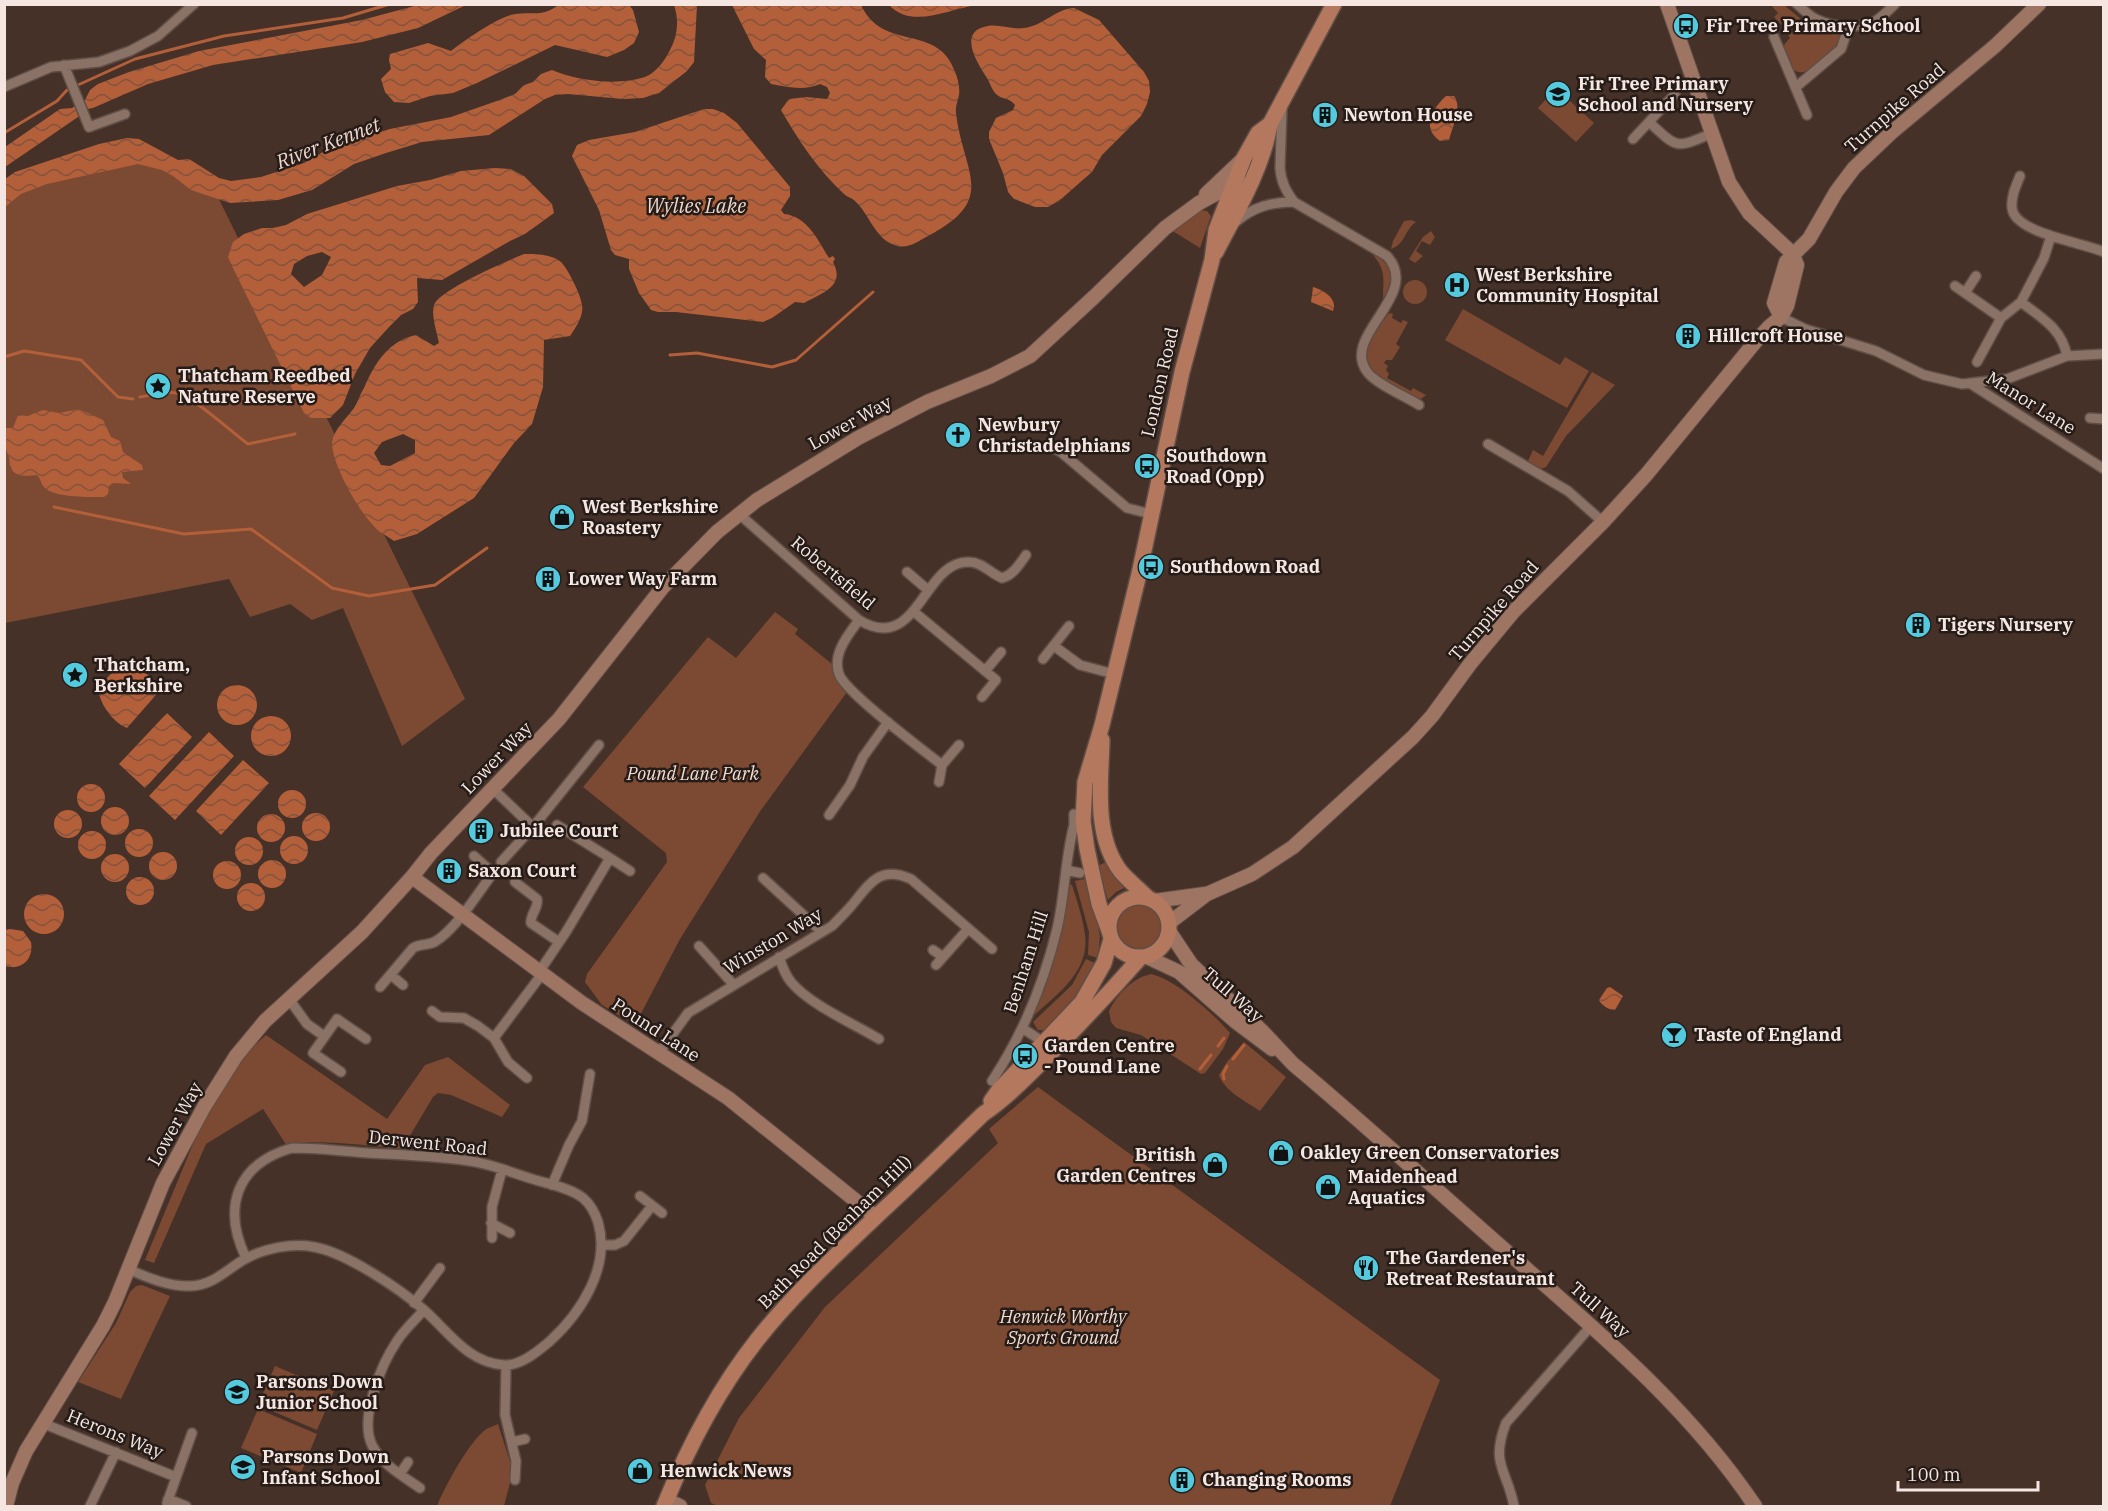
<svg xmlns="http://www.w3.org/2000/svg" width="2108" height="1511" font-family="'IBM Plex Serif',serif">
<defs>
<pattern id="water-waves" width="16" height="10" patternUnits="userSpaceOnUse" patternTransform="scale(1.5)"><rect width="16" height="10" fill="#b35f39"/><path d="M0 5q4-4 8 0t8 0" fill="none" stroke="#84533e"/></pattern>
</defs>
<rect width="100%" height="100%" fill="#463128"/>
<path fill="#7c4932" d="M1771,5h13l17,14 -9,8 -4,-4 -5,3 -9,-9 4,-4z
M1804,21l7,6 29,7 1,4c-5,11 -29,37 -42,34 -8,-1 -15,-15 -16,-22 0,-5 4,-9 7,-12l-2,-3z
M1556,88l38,35 -18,19 -38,-34z
M115,154l97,31 253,514 -63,47 -59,-138 -31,12 -22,-16 -40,13 -21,-38 -224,44v-430z
M1200,210l7,1 4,5 -11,32 -29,-18z
M1411,220l5,2c-11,7 -11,23 -25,27l2,-8 11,-20z
M1431,231l4,6 -5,8 -8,-4 -6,10 7,5 -8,7 -6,-4 14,-22z
M1370,251c22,13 26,25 13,48 0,-23 4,-28 -13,-48z
M1403 292a12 12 0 1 1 24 0a12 12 0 1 1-24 0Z
M1463,309l97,56 5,-8 24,14 -22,37 -122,-68z
M1391,313l2,1 -1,4 9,5 2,-3 5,2 -12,22 4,3 -8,13h-6l-2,3 4,3 -2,4 3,4 -2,4 24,13 2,-3 13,7 -5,4c-10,-3 -20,-10 -29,-15 -36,-20 -28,-34 -10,-65l2,1 4,-6z
M1592,372l23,13 -49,51 -20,31 -6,2 -12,-8 5,-11 10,6z
M775,612l23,17 -3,5 37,30 2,13 13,15 -86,118 -81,129 -45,86 -33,-20 -17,-23 2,-8 80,-112 -1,-9 -83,-66 125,-150 28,21z
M1106,862l18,26 -8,4 -8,8 -10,-34z
M1089,878l11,59 -2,21 -10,-3 1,-23 -14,-51z
M1069,884l3,1c5,16 11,33 13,50 5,37 -29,60 -53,82l29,-91z
M1116 927a23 23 0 1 1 46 0a23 23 0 1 1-46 0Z
M1086,959l11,5 -20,34 -30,32h-9l-5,-8 39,-37z
M1151,974c24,5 63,40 79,59l-7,16 -18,24 -4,1 -60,-39 -25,-7 -5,-6 -2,-11c8,-16 23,-33 42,-37z
M266,1035l121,84 38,-54 23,-8 62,48 -8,12 -51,-22 -13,-2 -5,4 -31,52c-21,-2 -101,-12 -115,-3l-24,-37 -57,35 -52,119 -9,-3 53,-128 45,-76z
M1244,1042l42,35 -26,34c-13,-9 -36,-20 -41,-36l8,-13z
M1038,1087l402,293 -50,126h-672l-7,-3 -6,-18 34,-67 86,-111 173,-164 -9,-14z
M142,1285l28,11 -49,103 -43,-17 38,-59 14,-31 6,-6z
M275,1366l59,25 -17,39 -59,-25z
M258,1409l59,25 -16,39 -60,-25z
M498,1424l15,47 -9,35h-67c7,-18 32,-64 48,-76 4,-3 9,-4 13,-6z"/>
<path fill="url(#water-waves)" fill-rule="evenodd" d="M560,4l69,1 4,5 6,22 -5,11 -10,7 -17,7 -52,-12 -78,38 -24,10 -23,3 -21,7 -15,-1 -9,-10 -4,-13 10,-10 -2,-9 1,-6 38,-11 23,8c14,-11 47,-34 64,-37 20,-3 26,4 45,-10z
M418,5h48l-48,23 -56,14 -149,23 -65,19 -55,24 -11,2 -4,7 -73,50v-20l55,-38 12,-1 13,-8 5,-10 8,-6 31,-12 70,-21 163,-31z
M674,5h23l-3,57 -7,9 -28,22 -16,5 -20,1 -55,-5 -13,1 -10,4 -56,36 -67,7 -36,11 -32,11 -42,26 -34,10 -48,3 -39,-13 -18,-14 -11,-6 -24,-6 -91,20 -26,10 -16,13v-28l10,-7 84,-28 28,-6 12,1 39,21 11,-1 30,19 12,3 30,-4 43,-14 24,-14 27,-9 35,-11 61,-12 43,-15 21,-8 9,-9 9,-3 8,-8 11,-4c25,11 67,16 93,7 11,-4 20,-17 25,-27 8,-15 9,-30 4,-45z
M732,5h129c22,48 77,17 94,67 3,6 5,17 4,23 -1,6 -4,11 -3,18 7,60 43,86 -28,123 -11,6 -21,14 -34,9 -20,-8 -24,-30 -39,-44 -3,-3 -8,-4 -11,-7 -25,-23 -46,-54 -63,-84l8,-11 17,-2 21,2 3,-6 -3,-6 -7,-3c-15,7 -34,3 -49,0l-6,-7 1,-17 -12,-11z
M889,5h88c-26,3 -65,25 -88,0z
M1074,8l25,12 45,52 5,9 1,11 -3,12 -6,12 -39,39 -10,17 -7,6 -26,23 -11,6h-13l-21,-8 -6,-7 -5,-19 -14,-34v-7l7,-14 17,-8 2,-5c-6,-8 -13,-5 -19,-11 -4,-4 -6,-11 -9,-16 -9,-14 -31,-47 1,-52 11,-2 24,4 36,2 19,-2 31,-19 50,-20z
M1446,96h8c9,12 -2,31 -5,44l-9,1c-19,-13 -8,-32 6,-45z
M704,109h9l11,4 13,10 53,64v9l-9,14 3,4c23,2 34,26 45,44l4,-2 2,3 -2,3c13,24 -11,31 -29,41l-9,-1 -23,16 -9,4 -87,-10h-18l-7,-2 -12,-17 -10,-24v-10l-14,-4 -4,-5 -12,-40 -27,-54 5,-11 12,-5 46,-8z
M495,168l16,1 13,7 28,28 2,9 -29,21 -15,7 -68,39 -25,-2 1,24 -5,7 -12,6 -12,12 -19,21 -15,26 -12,31 -13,13h-19l-7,-5 -71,-145 -5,-11 5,-15 11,-8 18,-6h11l13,-3 21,-11 90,-28 33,-6 31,-9zM322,252l9,5 -9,18 -18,12 -13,-13 3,-10 13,-8z
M524,254c11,0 28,0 37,8 7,7 20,33 21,43 2,11 -6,22 -12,31l-26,4 -1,47 -11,37 -18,19 -40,55 -57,36 -23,7c-7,-5 -17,-10 -22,-17 -15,-16 -40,-60 -40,-81 1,-13 15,-25 22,-35 4,-6 6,-14 10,-20 11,-25 24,-47 52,-53l18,11 5,-3c-2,-11 -8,-27 -5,-38 5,-15 73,-44 90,-51zM403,434l12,6v13l-25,13 -9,-1 -7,-12 8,-11z
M1313,287c11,3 25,12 20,24l-22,-9z
M79,409l24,11 8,17 9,4 3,11 19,13 1,5 -21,2 1,6 8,6 -18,-1 -4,3 -1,8 -4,3c-13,0 -51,1 -60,-10 -3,-3 -3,-8 -7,-12 -9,1 -23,3 -26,-8 -2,-3 -1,-6 -2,-10 -5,-12 -5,-16 -4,-29h8l5,-13 10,1 15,-6 16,3z
M128,666c16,2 23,12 34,22l-35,40c-14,-6 -24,-20 -28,-34 6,-16 12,-24 29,-28z
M217 705a20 20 0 1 1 40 0a20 20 0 1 1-40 0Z
M167,713l25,24 -47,51 -26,-24z
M251 736a20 20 0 1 1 40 0a20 20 0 1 1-40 0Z
M209,732l25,24 -59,64 -26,-24z
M243,760l26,23 -48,52 -25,-24z
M77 798a14 14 0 1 1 28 0a14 14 0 1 1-28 0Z
M278 804a14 14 0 1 1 28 0a14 14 0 1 1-28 0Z
M101 821a14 14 0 1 1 28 0a14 14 0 1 1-28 0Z
M54 824a14 14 0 1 1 28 0a14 14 0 1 1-28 0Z
M302 827a14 14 0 1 1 28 0a14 14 0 1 1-28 0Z
M257 828a14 14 0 1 1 28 0a14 14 0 1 1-28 0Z
M125 843a14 14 0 1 1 28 0a14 14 0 1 1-28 0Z
M78 845a14 14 0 1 1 28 0a14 14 0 1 1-28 0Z
M280 850a14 14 0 1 1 28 0a14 14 0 1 1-28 0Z
M235 851a14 14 0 1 1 28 0a14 14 0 1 1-28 0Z
M149 866a14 14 0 1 1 28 0a14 14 0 1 1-28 0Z
M101 868a14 14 0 1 1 28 0a14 14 0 1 1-28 0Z
M258 874a14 14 0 1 1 28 0a14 14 0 1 1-28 0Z
M213 875a14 14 0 1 1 28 0a14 14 0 1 1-28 0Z
M126 891a14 14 0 1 1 28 0a14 14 0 1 1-28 0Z
M237 897a14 14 0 1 1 28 0a14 14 0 1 1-28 0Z
M24 914a20 20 0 1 1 40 0a20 20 0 1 1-40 0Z
M10,929l13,2 8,11c3,17 -9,29 -26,24v-36z
M1610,987l13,9 -8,14c-6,0 -14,-5 -16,-10l8,-12z"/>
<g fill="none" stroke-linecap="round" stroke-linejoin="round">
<path stroke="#b35f39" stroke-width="3" d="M4,133l53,-32 10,-11 68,-31 89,-23 119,-18 47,-14
M670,355l27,-2 75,14 24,-7 77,-68
M4,357l20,-6 57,9 37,37 15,2
M140,397c12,-2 25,-6 37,-4 13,1 57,41 71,51l47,-10
M54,507l130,27 67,-5 81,59 37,8 66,-11 52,-37
M1218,1046l6,-8
M1233,1059l11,-14
M1200,1069l11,-14
M1224,1079l-1,-5 4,-8"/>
<g stroke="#604e46" stroke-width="12">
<path id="street" d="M1797,4c6,5 12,12 19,15 16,8 45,11 61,1 6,-4 12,-10 18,-16
M1774,37l33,78
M64,65l25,62 36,-13
M4,87l47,-20 48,-5 31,-11 28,-15 36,-32
M1796,87l45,-38 8,-23
M1282,108l-2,60c1,14 6,23 14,34l93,54c36,40 -49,80 -19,117 10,12 37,23 51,32
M1649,122c30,28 27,26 64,11
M1633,139l42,-45
M2020,176c-4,10 -9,20 -8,32 2,25 72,35 92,44
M1236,222c17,-15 35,-20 58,-20
M2051,236l-7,22 -23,44c21,16 41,27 46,54
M1955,286l46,32 -24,44
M1965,293l11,-17
M1781,317l24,12 71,22 48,24 38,9 45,-5 60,-23 37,-2
M2001,318l20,-16
M1971,384l133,85
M2090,418l14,1
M1488,444l80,47 35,31
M1051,446l11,7 65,55 24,6
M739,514l120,106c59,36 64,-60 110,-58 13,0 21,11 33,16 11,-3 17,-13 24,-23
M907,572l21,18
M913,611l83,69 -14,17
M859,620c-11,15 -27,34 -20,54 6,18 84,76 103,91l-3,17
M1054,646l26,19 34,9
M1043,659l26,-33
M985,671l16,-19
M942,765l17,-20
M492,788l41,39
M829,815l21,-30 13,-28 25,-35
M557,825l53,33
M501,862l32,-35 66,-82
M1066,870l14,3
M763,878l59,54
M515,882l22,17c2,9 -7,15 -6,24l28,19
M699,946l34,38
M933,950l10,7
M779,957c3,9 6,18 12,25 18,22 63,42 88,57
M936,965l32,-36
M539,972l27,-40 44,-74 20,13
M391,975l12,10
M380,987l33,-39c8,-5 16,-2 23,-7 20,-12 42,-48 57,-68l-19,-17
M289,999l18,25 17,12
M432,1011l8,6 24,1 14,8 16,12 14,24 19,16
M1022,1028l26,17
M494,1038l48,-64
M658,1054l30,-41 144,-87c7,-7 14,-14 20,-21 18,-22 28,-40 59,-26l81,70
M341,1072l-28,-19 24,-34 29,20
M992,1081c30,-45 52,-99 65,-152 8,-34 8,-70 17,-104v-11
M552,1185l17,-40 13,-24 8,-47
M640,1196l22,17
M491,1223l19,10
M492,1238v-31l10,-37
M602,1245h13l9,-4 28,-35
M128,1269c20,9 42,18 63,17 23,-1 36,-17 54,-27 20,-11 46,-16 69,-12 31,5 86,42 110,63 24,21 44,53 80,55 16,1 33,-13 45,-23 32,-29 62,-75 49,-120 -3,-9 -8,-18 -15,-24 -11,-9 -30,-13 -44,-17 -21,-6 -42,-15 -63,-19 -36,-6 -73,-7 -108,-9 -25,-2 -51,-5 -76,-5 -56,16 -70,60 -46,110
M414,1303l26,-35
M506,1365l-1,50 11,46 -1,19
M42,1423l134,54
M512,1442l13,-3
M400,1474l8,-12
M420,1488c-17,-12 -38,-23 -48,-43 -13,-27 9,-80 25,-104 7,-11 18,-21 27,-31
M168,1499l18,7
M167,1503l25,-70
M90,1506l26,-54
M1514,1506c-7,-37 -24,-41 -8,-83l85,-97"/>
</g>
<g stroke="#604e46" stroke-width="16">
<path id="secondary" d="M1206,194l38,-36
M1781,317l-7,-14 12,-41 23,-23 27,-47 18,-24 38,-36 103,-86 44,-42
M412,877l170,126 146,95 148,119
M1154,901l51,-7
M1169,923l38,-29 45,-20 41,-27 120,-110 19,-21 38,-52 44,-53 89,-89 43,-47 110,-134 13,-14 12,-10 6,-11 10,-41 -5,-12 -43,-40 -20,-31 -62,-178
M1169,931l22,33 71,67 31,33c72,60 141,124 212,186 90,79 183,156 250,256
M1147,957l32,15 57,50 36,27
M667,1500l13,6
M6,1506l6,-23 14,-32 77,-125 12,-24 48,-119 41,-76 32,-51 29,-35 97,-89 50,-55 19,-24 128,-134 104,-132 54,-55 40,-32 101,-62 69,-36 64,-26 39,-20 64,-59 71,-69 34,-25 40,-22"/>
</g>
<g stroke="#604e46" stroke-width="18">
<path id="primary" d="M1216,252c20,-39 47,-84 54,-128l64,-120
M1102,740c-1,41 -9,96 19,132 8,9 18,17 27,26
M1109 927a30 30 0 1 1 60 0a30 30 0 1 1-60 0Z
M1109,931l-10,-27 -12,-55 -4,-28 2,-39 17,-57 37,-151 43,-202 30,-112 4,-30 28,-72 14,-25 12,-9
M991,1101l7,-10 84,-89 22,-39 7,-24
M664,1506c24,-59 53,-115 93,-166 37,-47 81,-87 124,-128 35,-32 68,-65 102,-98 22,-15 40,-33 59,-52 34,-33 66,-68 98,-104"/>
</g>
<use href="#street" stroke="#8a7267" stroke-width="9"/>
<use href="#secondary" stroke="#9e7562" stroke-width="14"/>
<use href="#primary" stroke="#b3785e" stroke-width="15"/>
</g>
<defs>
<g id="bus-disc" transform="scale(1.35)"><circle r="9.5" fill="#54cade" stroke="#251b17"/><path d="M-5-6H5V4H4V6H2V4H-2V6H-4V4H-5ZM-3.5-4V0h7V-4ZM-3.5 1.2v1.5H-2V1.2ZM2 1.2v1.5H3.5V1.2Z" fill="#111"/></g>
<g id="school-disc" transform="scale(1.35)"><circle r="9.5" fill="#54cade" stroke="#251b17"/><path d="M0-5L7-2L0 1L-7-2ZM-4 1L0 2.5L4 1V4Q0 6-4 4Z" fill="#111"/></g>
<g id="building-disc" transform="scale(1.35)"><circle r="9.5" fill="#54cade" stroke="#251b17"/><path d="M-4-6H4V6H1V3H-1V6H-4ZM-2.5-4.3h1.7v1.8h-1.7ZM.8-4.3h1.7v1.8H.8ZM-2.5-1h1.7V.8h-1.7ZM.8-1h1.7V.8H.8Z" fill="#111"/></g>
<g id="hospital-disc" transform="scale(1.35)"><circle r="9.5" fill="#54cade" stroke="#251b17"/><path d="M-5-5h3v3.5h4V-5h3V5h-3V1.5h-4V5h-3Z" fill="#111"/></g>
<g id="sight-disc" transform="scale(1.35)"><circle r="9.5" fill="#54cade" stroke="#251b17"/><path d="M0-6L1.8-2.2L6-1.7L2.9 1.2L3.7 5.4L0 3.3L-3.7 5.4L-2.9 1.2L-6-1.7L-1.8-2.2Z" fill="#111"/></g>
<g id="church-disc" transform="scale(1.35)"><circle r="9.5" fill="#54cade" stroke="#251b17"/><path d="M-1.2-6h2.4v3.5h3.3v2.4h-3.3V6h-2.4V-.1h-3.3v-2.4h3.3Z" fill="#111"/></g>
<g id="shop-disc" transform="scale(1.35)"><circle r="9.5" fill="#54cade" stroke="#251b17"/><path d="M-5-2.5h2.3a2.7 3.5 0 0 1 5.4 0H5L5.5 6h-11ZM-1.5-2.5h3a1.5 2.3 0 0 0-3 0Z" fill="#111"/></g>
<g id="bar-disc" transform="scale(1.35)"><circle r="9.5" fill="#54cade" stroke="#251b17"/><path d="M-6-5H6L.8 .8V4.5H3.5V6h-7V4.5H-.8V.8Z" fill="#111"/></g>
<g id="restaurant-disc" transform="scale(1.35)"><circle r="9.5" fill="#54cade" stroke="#251b17"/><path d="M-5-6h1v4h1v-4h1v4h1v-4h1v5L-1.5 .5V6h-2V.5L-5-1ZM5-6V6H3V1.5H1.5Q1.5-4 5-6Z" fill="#111"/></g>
</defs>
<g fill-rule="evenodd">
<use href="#bus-disc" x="1686" y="26"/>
<use href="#school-disc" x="1558" y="94"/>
<use href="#building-disc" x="1325" y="115"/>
<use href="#hospital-disc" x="1457" y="285"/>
<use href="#building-disc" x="1688" y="336"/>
<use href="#sight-disc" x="158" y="386"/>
<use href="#church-disc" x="958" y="435"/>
<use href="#bus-disc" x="1147" y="466"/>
<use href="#shop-disc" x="562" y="517"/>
<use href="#bus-disc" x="1151" y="567"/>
<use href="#building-disc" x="548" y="579"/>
<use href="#building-disc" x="1918" y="625"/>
<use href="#sight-disc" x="75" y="675"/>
<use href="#building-disc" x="481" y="831"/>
<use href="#building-disc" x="449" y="871"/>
<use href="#bar-disc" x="1674" y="1035"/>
<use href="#bus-disc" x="1025" y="1056"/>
<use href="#shop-disc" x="1281" y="1153"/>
<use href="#shop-disc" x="1215" y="1165"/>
<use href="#shop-disc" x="1328" y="1187"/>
<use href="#restaurant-disc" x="1366" y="1268"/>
<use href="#school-disc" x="237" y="1392"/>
<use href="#school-disc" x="243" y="1467"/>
<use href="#shop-disc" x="640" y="1471"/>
<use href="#building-disc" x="1182" y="1480"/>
</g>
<g text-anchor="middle" stroke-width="5" stroke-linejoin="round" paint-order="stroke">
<g font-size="18" font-weight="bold" fill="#f5e6e1" stroke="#251b17" text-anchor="start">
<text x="1706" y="32">Fir Tree Primary School</text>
<text x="1578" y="90">Fir Tree Primary<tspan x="1578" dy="21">School and Nursery</tspan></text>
<text x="1344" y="121">Newton House</text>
<text x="1476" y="281">West Berkshire<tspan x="1476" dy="21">Community Hospital</tspan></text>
<text x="1708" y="342">Hillcroft House</text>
<text x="178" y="382">Thatcham Reedbed<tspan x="178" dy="21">Nature Reserve</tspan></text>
<text x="978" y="431">Newbury<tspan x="978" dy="21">Christadelphians</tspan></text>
<text x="1166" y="462">Southdown<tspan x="1166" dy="21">Road (Opp)</tspan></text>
<text x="582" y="513">West Berkshire<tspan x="582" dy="21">Roastery</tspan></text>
<text x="1170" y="573">Southdown Road</text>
<text x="568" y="585">Lower Way Farm</text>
<text x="1938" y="631">Tigers Nursery</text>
<text x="94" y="671">Thatcham,<tspan x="94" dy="21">Berkshire</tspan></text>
<text x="500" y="837">Jubilee Court</text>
<text x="468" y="877">Saxon Court</text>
<text x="1694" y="1041">Taste of England</text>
<text x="1044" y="1052">Garden Centre<tspan x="1044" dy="21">- Pound Lane</tspan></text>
<text x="1300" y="1159">Oakley Green Conservatories</text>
<text x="1196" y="1161" text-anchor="end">British<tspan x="1196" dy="21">Garden Centres</tspan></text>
<text x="1348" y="1183">Maidenhead<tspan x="1348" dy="21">Aquatics</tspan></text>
<text x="1386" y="1264">The Gardener's<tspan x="1386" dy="21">Retreat Restaurant</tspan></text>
<text x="256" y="1388">Parsons Down<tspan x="256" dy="21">Junior School</tspan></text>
<text x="262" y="1463">Parsons Down<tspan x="262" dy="21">Infant School</tspan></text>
<text x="660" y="1477">Henwick News</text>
<text x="1202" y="1486">Changing Rooms</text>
</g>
<g font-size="18" fill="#f5e6e1" stroke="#251b17">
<text transform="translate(1895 108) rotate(-41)" y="6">Turnpike Road</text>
<text transform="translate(1160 382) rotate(-77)" y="6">London Road</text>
<text transform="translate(2031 403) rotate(32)" y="6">Manor Lane</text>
<text transform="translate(850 423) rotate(-29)" y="6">Lower Way</text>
<text transform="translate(833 573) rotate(40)" y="6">Robertsfield</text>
<text transform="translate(1494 611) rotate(-49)" y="6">Turnpike Road</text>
<text transform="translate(497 758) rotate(-46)" y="6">Lower Way</text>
<text transform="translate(773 941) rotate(-31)" y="6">Winston Way</text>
<text transform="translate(1026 962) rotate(-72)" y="6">Benham Hill</text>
<text transform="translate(1233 995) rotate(41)" y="6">Tull Way</text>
<text transform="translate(656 1030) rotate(33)" y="6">Pound Lane</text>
<text transform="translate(175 1124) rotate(-61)" y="6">Lower Way</text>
<text transform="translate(428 1143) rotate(6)" y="6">Derwent Road</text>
<text transform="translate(835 1232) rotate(-45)" y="6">Bath Road (Benham Hill)</text>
<text transform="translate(1600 1310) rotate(42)" y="6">Tull Way</text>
<text transform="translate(115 1434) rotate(22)" y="6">Herons Way</text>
</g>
<g font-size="18" font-style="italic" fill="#f3dbd0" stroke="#251b17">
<text x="693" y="780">Pound Lane Park</text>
<text x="1063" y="1323">Henwick Worthy<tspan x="1063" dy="21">Sports Ground</tspan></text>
</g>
<g font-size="20" font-style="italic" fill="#eed6cc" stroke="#251b17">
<text transform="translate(328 143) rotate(-21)" y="7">River Kennet</text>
<text x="696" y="213">Wylies Lake</text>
</g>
</g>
<rect width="2108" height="1511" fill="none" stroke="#f5e6e1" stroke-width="12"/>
<path d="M1898 1481v9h140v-9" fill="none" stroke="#f5e6e1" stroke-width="3"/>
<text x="1907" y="1481" font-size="18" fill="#f5e6e1" stroke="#251b17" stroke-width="4.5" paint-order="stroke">100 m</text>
</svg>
